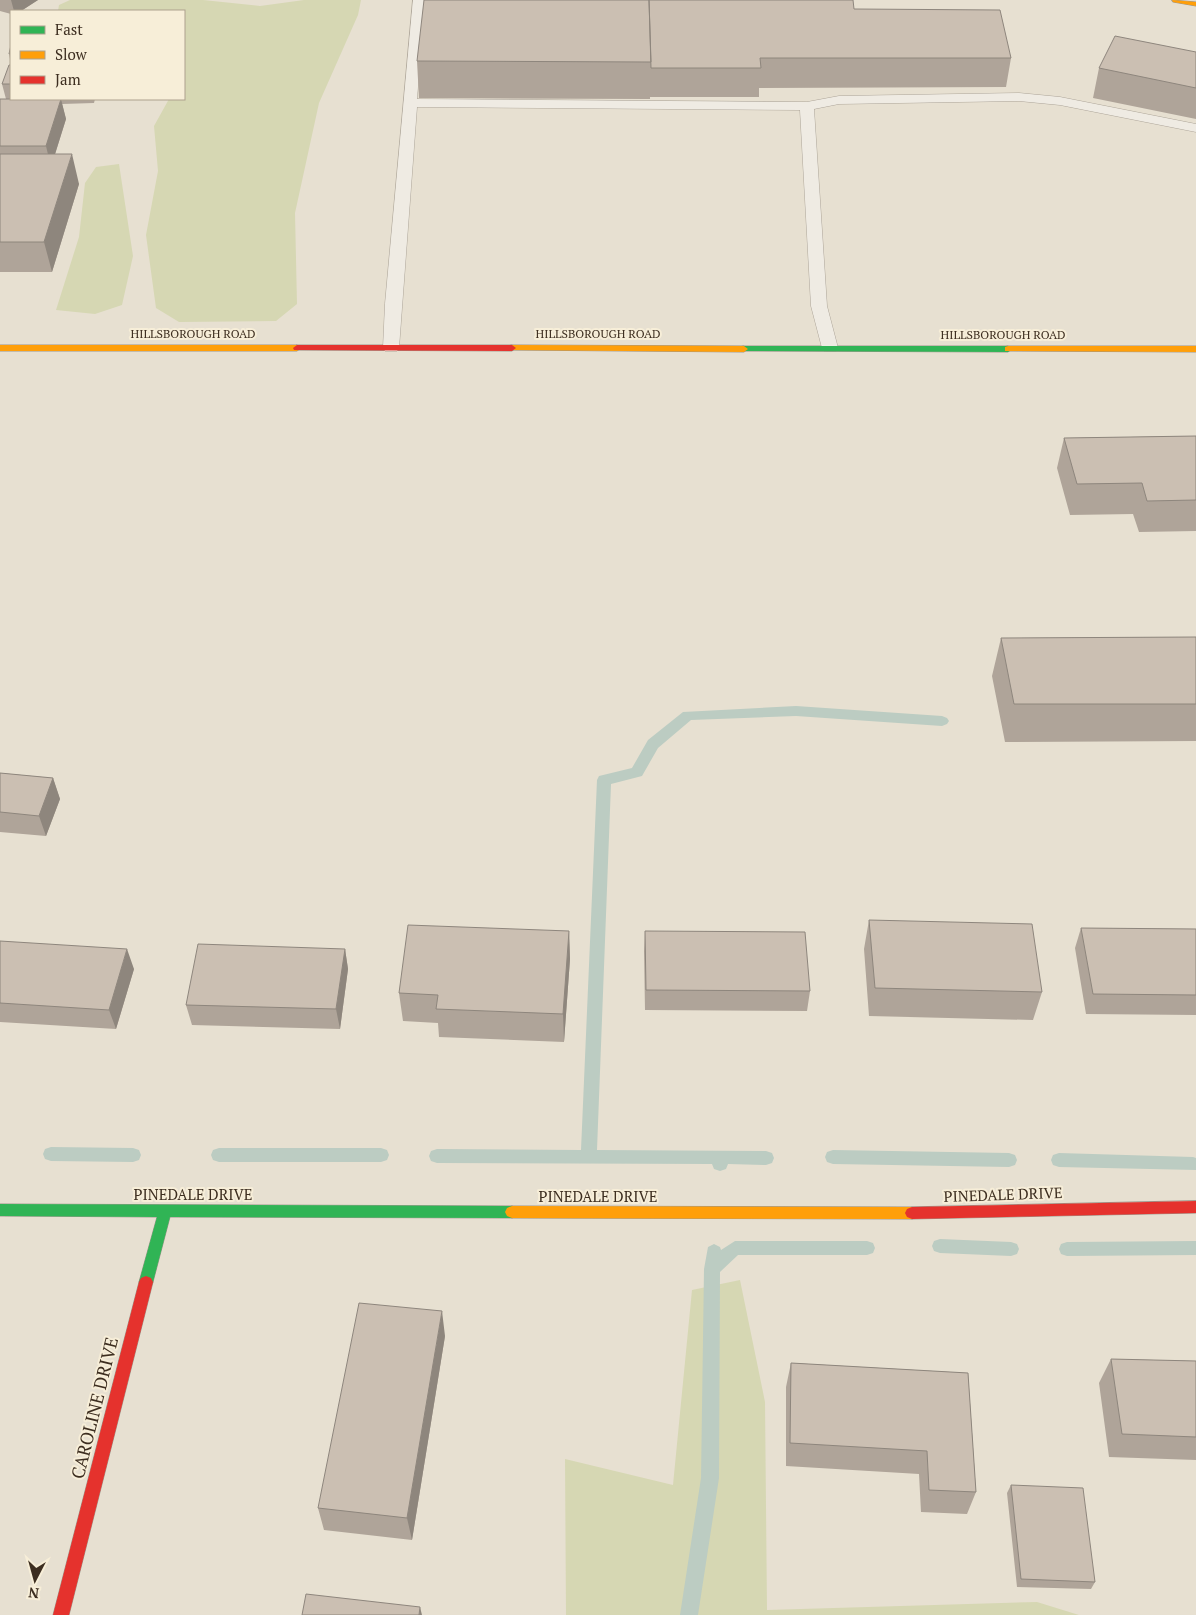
<svg xmlns="http://www.w3.org/2000/svg" width="1196" height="1615" font-family="'PT Serif',serif">
<rect width="100%" height="100%" fill="#e7e0d1"/>
<path fill="#d6d7b3" d="M70,0h133l57,6 44,-6h57l-3,15 -39,88 -24,110 2,91 -21,17 -97,1 -23,-14 -10,-73 12,-64 -4,-45 15,-27h15v-88h-126l1,-6z
M119,164l14,92 -11,49 -27,9 -39,-4 23,-73 6,-54 11,-16z
M740,1280l25,122 2,208 270,-8 42,13h-513l-1,-156 108,26 19,-195z"/>
<g fill="none" stroke-linecap="round" stroke-linejoin="round">
<path fill="#bcccc2" fill-rule="evenodd" d="M796,706l146,10 5,2 2,3 -2,3 -5,2 -146,-10 -105,4 -33,28 -16,28 -31,8 -14,366 169,1 6,2 2,5 -2,5 -6,2 -38,-1 -2,5 -6,2 -6,-2 -2,-5 -275,-1 -6,-2 -2,-5 2,-5 6,-2 144,1 16,-370 2,-4 33,-8 16,-28 35,-28z
M51,1147l82,1 6,2 2,5 -2,5 -6,2 -82,-1 -6,-2 -2,-5 2,-5z
M219,1148h162l6,2 2,5 -2,5 -6,2h-162l-6,-2 -2,-5 2,-5z
M833,1150l176,3 6,2 2,5 -2,5 -6,2 -176,-3 -6,-2 -2,-5 2,-5z
M1059,1153l134,4 3,1v12l-137,-3 -6,-2 -2,-5 2,-5z
M940,1239l71,3 6,2 2,5 -2,5 -6,2 -71,-3 -6,-2 -2,-5 2,-5z
M735,1241h132l6,2 2,5 -2,5 -6,2h-129l-18,17 -1,206 -21,137h-18l21,-137 3,-209 4,-22 6,-3 6,3 1,3z
M1196,1241v14l-129,1 -6,-2 -2,-5 2,-5 6,-2z"/>
<g stroke="#ada599" stroke-width="1">
<path id="lane" d="M413,0h12l-8,99 390,3 32,-6 180,-3 41,4 136,27v8l-136,-27 -41,-4 -180,3 -25,5 13,197 11,42 -2,3h-12l-2,-3 -11,-42 -11,-196 -383,-3 -18,241 -2,3h-12l-2,-3 2,-44z"/>
</g>
<g stroke="#9c958a" stroke-width="1">
<path id="fast" d="M744,346h264l4,3 -4,3 -267,-1v-4z
M0,1204l512,2 5,2 2,4 -2,4 -5,2 -342,-1 -17,65 -2,4 -5,2 -5,-2 -2,-4 18,-65 -157,-1z"/>
</g>
<g stroke="#9c958a" stroke-width="1">
<path id="slow" d="M1172,0l24,2v4l-23,-4z
M0,345h297l4,3 -4,3h-297z
M512,345l232,1 4,3 -4,3 -235,-2v-4z
M1008,346h188v6l-191,-1v-4z
M512,1206l400,1 5,2 2,4 -2,4 -5,2 -400,-1 -5,-2 -2,-4 2,-4z"/>
</g>
<g stroke="#9c958a" stroke-width="1">
<path id="jam" d="M297,345h215l4,3 -4,3 -218,-1 -1,-2z
M1196,1201v12l-284,6 -5,-2 -2,-4 2,-4 5,-2z
M146,1276l5,2 2,4 -84,333h-16l86,-333 2,-4z"/>
</g>
<use href="#lane" fill="#efebe3" fill-rule="evenodd"/>
<use href="#fast" fill="#30b455" fill-rule="evenodd"/>
<use href="#slow" fill="#ff9f0a" fill-rule="evenodd"/>
<use href="#jam" fill="#e5322d" fill-rule="evenodd"/>
</g>
<path fill="#afa499" d="M0,0h38l-17,11h-10v3l-11,-3z
M854,9l157,49 -5,29 -247,1v9h-109v2l-231,-1 -2,-37z
M11,45v19l-2,-10z
M1196,52v67l-103,-21 6,-30z
M11,65v34h84l-1,4 -32,1 4,15 -11,35 24,30 -27,88h-52v-173h6l-4,-15z
M1196,436v95l-57,1 -6,-18 -63,1 -13,-47 7,-30z
M1196,637v104l-191,1 -13,-66 9,-38z
M0,773l53,5 7,21 -14,37 -46,-4z
M869,920l173,72 -9,28 -164,-4 -5,-67z
M1081,928l115,1v86l-110,-1 -11,-66z
M569,931l1,28 -6,83 -125,-5 -1,-14 -35,-2 -4,-28z
M645,931l165,60 -3,20 -162,-1 -1,-59z
M0,941l134,28 -18,60 -116,-7z
M345,949l3,20 -8,60 -148,-4 -6,-20z
M445,1336l-33,204 -88,-10 -6,-22z
M1111,1359l85,2v99l-87,-3 -10,-74z
M791,1363l177,10 8,119 -9,22 -46,-2 -2,-38 -133,-8v-79z
M1011,1485l84,97 -4,7 -74,-2 -10,-94z"/>
<path fill="#8e867d" d="M11,0h27l-17,11h-7z
M61,99l5,20 -15,48 -5,-21z
M72,154l7,30 -27,88 -8,-30z
M53,778l7,21 -14,37 -7,-20z
M569,931l1,28 -6,83 -1,-28z
M127,949l7,20 -18,60 -7,-19z
M345,949l3,20 -8,60 -4,-20z
M442,1311l3,25 -33,204 -5,-22z
M420,1607l2,8h-3z"/>
<path fill="#cbbfb2" stroke="#8e867d" d="M424,0h225l2,62 -234,-1z
M649,0h204l1,9 146,1 11,48h-251l1,10h-110z
M1115,36l81,16v36l-97,-20z
M11,45v8l-2,1z
M9,65h2v19h-9z
M0,99h61l-15,47h-46z
M0,154h72l-28,88h-44z
M1196,436v64l-49,1 -5,-18 -65,1 -13,-46z
M1196,637v67h-182l-13,-66z
M0,773l53,5 -14,38 -39,-4z
M869,920l163,4 10,68 -167,-4z
M408,925l161,6 -6,83 -127,-5 2,-14 -39,-2z
M1081,928l115,1v66l-103,-1z
M645,931l160,1 5,59 -164,-1z
M0,941l127,8 -18,61 -109,-7z
M198,944l147,5 -9,60 -150,-4z
M359,1303l83,8 -35,207 -89,-10z
M1111,1359l85,2v76l-74,-3z
M791,1363l177,10 8,119 -47,-2 -2,-39 -137,-8z
M1011,1485l72,3 12,94 -74,-3z
M306,1594l114,13 -1,8h-117z"/>
<g text-anchor="middle" stroke-width="4" stroke-linejoin="round" paint-order="stroke">
<g font-size="12" fill="#3d2e20" stroke="#f7eed8">
<text x="193" y="338">HILLSBOROUGH ROAD</text>
<text x="598" y="338">HILLSBOROUGH ROAD</text>
<text x="1003" y="339">HILLSBOROUGH ROAD</text>
</g>
<g font-size="15" fill="#3d2e20" stroke="#f7eed8">
<text x="193" y="1200">PINEDALE DRIVE</text>
<text transform="translate(1003 1195) rotate(-2)" y="5">PINEDALE DRIVE</text>
<text x="598" y="1202">PINEDALE DRIVE</text>
</g>
<g font-size="18" fill="#3d2e20" stroke="#f7eed8">
<text transform="translate(95 1408) rotate(-76)" y="6">CAROLINE DRIVE</text>
</g>
</g>
<rect x="10" y="10" width="175" height="90" fill="#f7eed8" stroke="#ada18e"/>
<rect x="20" y="26" width="25" height="8" fill="#30b455" stroke="#ada18e"/>
<text x="55" y="35" font-size="15" fill="#3d2e20">Fast</text>
<rect x="20" y="51" width="25" height="8" fill="#ff9f0a" stroke="#ada18e"/>
<text x="55" y="60" font-size="15" fill="#3d2e20">Slow</text>
<rect x="20" y="76" width="25" height="8" fill="#e5322d" stroke="#ada18e"/>
<text x="55" y="85" font-size="15" fill="#3d2e20">Jam</text>
<g transform="translate(35 1580) rotate(186)" stroke="#f7eed8" stroke-width="4" paint-order="stroke">
<path d="M0-4L9 19L0 12L-9 19Z" fill="#3d2e20"/>
<text y="-8" font-size="14" font-weight="bold" text-anchor="middle" fill="#3d2e20">N</text>
</g>
</svg>
